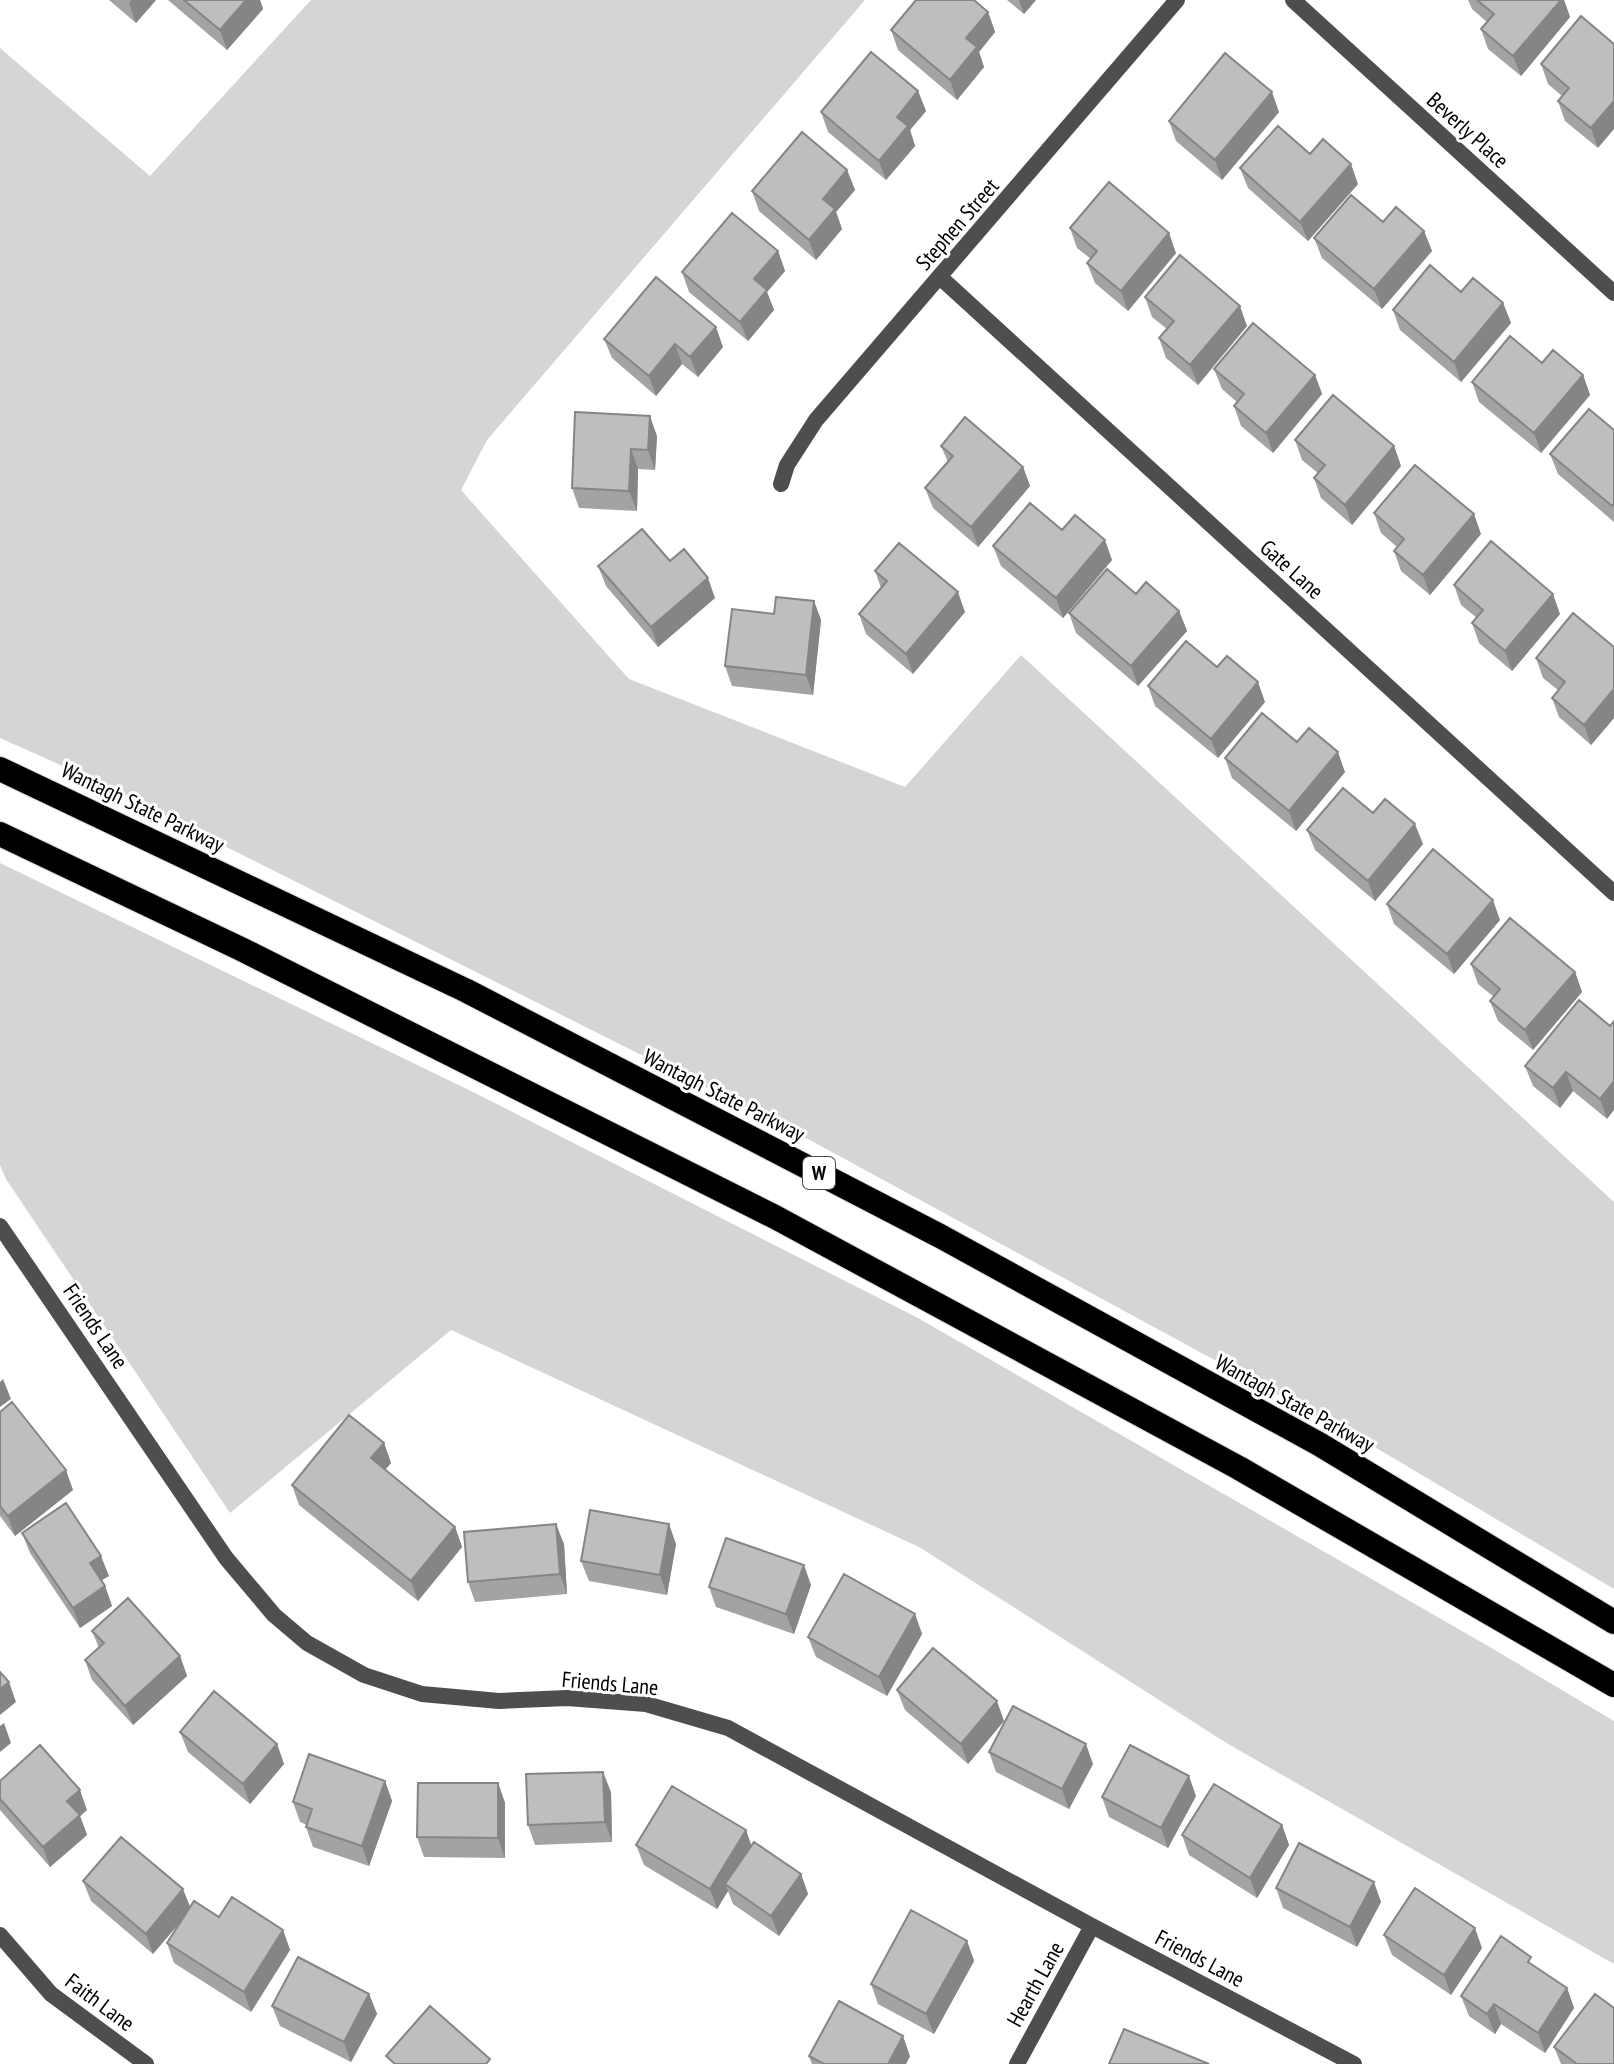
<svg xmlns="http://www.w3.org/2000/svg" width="1614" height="2064" font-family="'PT Sans Narrow',sans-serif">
<rect width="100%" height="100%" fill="#fff"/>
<path fill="#d5d5d5" d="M311,0h554l-378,440 -26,50 168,189 276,108 116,-132 593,547v387l-236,-140 -581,-316 -714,-358 -83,-37v-690l150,128z
M0,863l473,229 445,226 570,328 126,75v243l-386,-220 -309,-197 -468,-217 -221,183 -224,-334 -6,-14z"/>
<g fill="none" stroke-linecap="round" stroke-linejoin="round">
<g stroke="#dbdbdb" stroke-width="26">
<path id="highway" d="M0,769l467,222 473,245 379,208 295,178
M0,834l241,115 534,268 464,251 375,217"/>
</g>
<path stroke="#4e4e4e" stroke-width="16" d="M1293,0l321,293
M941,278l673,615
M781,484l6,-19 29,-45 361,-420
M0,1226l226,332 48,57 33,28 57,32 58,19 77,7 68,-3 79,6 82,24 364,198 262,138
M0,1935l51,59 95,70
M1017,2064l75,-138"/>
<use href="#highway" stroke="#000" stroke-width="24"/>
</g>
<path fill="#a3a3a3" d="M109,0h47l-20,23z
M168,0h92l3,9 -36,41z
M1007,0h29l-12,14z
M1468,0h96l6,17 -49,59 -33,-27 -7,-20 6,-7 -15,-13z
M988,12l7,20 -16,20 5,15 -27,33 -59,-50 -7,-20z
M1581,16l17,132 -33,-27 -7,-20 4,-5 -14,-12 -7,-20z
M918,91l8,20 -16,19 5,16 -29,34 -58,-48 -7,-20z
M1279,112l-57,68 -46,-39 -7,-20z
M1310,154l48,30 -50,57 -60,-53 -8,-20z
M847,170l8,20 -19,22 6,17 -26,31 -57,-49 -7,-20z
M1070,228l106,25 -48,58 -33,-28 -8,-20 4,-4 -14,-11z
M1424,231l8,20 -50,58 -60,-51 -8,-20z
M778,251l7,20 -18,21 7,18 -26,31 -59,-49 -7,-20z
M1461,292l42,11 8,20 -50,59 -61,-52 -7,-20z
M1145,297l102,29 -49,59 -32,-27 -7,-20 8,-9 -15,-12z
M604,339l119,8 -25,30 -16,-13 -26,32 -44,-38z
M1542,363l41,12 7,20 -49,58 -62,-51 -7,-20z
M1214,369l101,6 7,19 -49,59 -32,-27 -7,-20 3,-4 -15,-13z
M575,412l82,24 -2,34 -17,-1 -1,42 -58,-3 -7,-20z
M1614,430v92l-56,-48 -8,-20z
M1295,440l99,6 7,20 -49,59 -31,-27 -7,-20 4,-5 -16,-13z
M941,446l82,21 7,19 -52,61 -45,-39 -8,-20 23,-26z
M1374,513l107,21 -51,61 -29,-24 -7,-20 3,-4 -16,-14z
M1062,530l50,30 -49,58 -62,-52 -8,-20z
M670,561l45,37 -57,49 -52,-61 -8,-20z
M875,571l90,41 -52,62 -47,-40 -7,-20 22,-26z
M1454,585l106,29 -48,57 -33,-28 -7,-20 5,-5 -16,-13z
M1136,594l43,17 8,20 -49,55 -62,-53 -7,-20z
M814,601l7,19 -8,75 -81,-9 -7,-20 49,-52z
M1614,647v71l-23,27 -32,-28 -7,-19 6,-8 -15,-12 -7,-20z
M1217,667l48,35 -47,56 -63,-52 -7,-20z
M1297,742l48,30 -49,59 -64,-53 -7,-20z
M1373,813l50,31 -48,57 -60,-51 -8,-20z
M1387,904l113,16 -46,54 -60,-50z
M1471,964l104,8 7,20 -49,58 -35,-29 -8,-20 4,-4 -16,-13z
M1579,1000l28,119 -34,-28 -13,17 -27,-22 -8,-20z
M0,1412l73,78 -58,46 -15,-20z
M384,1443l7,20 -6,7 70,57 7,20 -44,54 -119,-96 -7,-20z
M22,1533l87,43 -8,4 4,6 7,20 -32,22 -50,-75z
M564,1544l3,50 -92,8 -7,-20z
M676,1544l-9,51 -78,-14 -8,-20z
M811,1585l-17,49 -78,-27 -7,-20z
M915,1614l7,20 -35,62 -71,-39 -8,-20z
M92,1631l88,25 7,20 -54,49 -41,-45 -7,-20 14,-12z
M897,1690l107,31 -36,43 -63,-54z
M180,1732l97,12 7,20 -34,40 -62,-52z
M989,1752l104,12 -24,45 -73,-37z
M0,1781l87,29 -7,6 7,19 -37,32 -50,-57z
M385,1781l7,20 -23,65 -56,-19 -7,-20 1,-2 -7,-3 -7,-20z
M498,1783l7,20v55l-81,-1 -7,-20z
M611,1792l1,50 -77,3 -7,-20z
M1196,1796l-28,52 -59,-31 -7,-20z
M1282,1825l7,20 -32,53 -68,-43 -7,-20z
M746,1830l5,16 50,28 7,20 -29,42 -46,-32 -5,-13 -11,18 -73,-44 -8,-20z
M83,1881l107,26 29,10 64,13 7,20 -39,62 -77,-49 -7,-20 15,-23 -29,34 -62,-53z
M1276,1888l105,14 -24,45 -74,-39z
M1384,1935l98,13 -31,47 -59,-40z
M967,1941l7,20 -40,73 -56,-30 -7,-20z
M1535,1967l32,21 7,20 -29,45 -44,-29 -6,10 -26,-18 -8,-20z
M369,1994l8,20 -26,48 -71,-36 -8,-20z
M1554,2047l60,17h-53z
M809,2056h101l-4,8h-94z"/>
<path fill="#858585" d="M132,0h24l-20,23 -7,-20z
M246,0h14l3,9 -36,41 -7,-20z
M1019,0h17l-12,14z
M1561,0h3l6,17 -49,59 -8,-20z
M988,12l7,20 -16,20 5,15 -27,33 -7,-20 16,-42z
M918,91l8,20 -16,19 5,16 -29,34 -7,-19 18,-44z
M1272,92l7,20 -57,68 -7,-20z
M1614,101v28l-16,19 -7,-20z
M1351,164l7,20 -50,57 -8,-19z
M847,170l8,20 -19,22 6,17 -26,31 -7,-20 14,-41z
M1424,231l8,20 -50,58 -8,-20z
M1169,233l7,20 -48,58 -7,-20z
M778,251l7,20 -18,21 7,18 -26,31 -8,-19 14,-43z
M1503,303l8,20 -50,59 -7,-20z
M1240,306l7,20 -49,59 -8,-20z
M716,327l7,20 -25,30 -8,-20z
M675,344l7,20 -26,32 -7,-20z
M1315,375l7,19 -49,59 -7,-20z
M1583,375l7,20 -49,58 -7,-20z
M650,416l7,20 -2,34 -7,-20z
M1394,446l7,20 -49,59 -7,-20z
M631,449l7,20 -1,42 -8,-20z
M1023,467l7,19 -52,61 -7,-20z
M1474,514l7,20 -51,61 -7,-20z
M1105,540l7,20 -49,58 -7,-20z
M708,578l7,20 -57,49 -7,-20z
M958,592l7,20 -52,62 -7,-20z
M1553,594l7,20 -48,57 -7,-20z
M814,601l7,19 -8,75 -7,-20z
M1179,611l8,20 -49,55 -7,-20z
M1258,682l7,20 -47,56 -7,-19z
M1614,689v29l-23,27 -7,-20z
M1338,752l7,20 -49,59 -7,-20z
M1415,824l8,20 -48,57 -7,-20z
M1493,900l7,20 -46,54 -7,-20z
M1575,972l7,20 -49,58 -8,-20z
M1566,1072l7,19 -13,17 -7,-20z
M1614,1081v29l-7,9 -7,-20z
M3,1379l8,20 -11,8v-25z
M384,1443l7,20 -13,15 -7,-20z
M66,1470l7,20 -58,46 -7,-20z
M556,1524l8,20 3,50 -7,-20z
M669,1524l7,20 -9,51 -7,-20z
M455,1527l7,20 -44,54 -7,-20z
M101,1556l8,20 -12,7 -7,-20z
M804,1565l7,20 -17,49 -8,-20z
M105,1586l7,20 -32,22 -7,-20z
M915,1614l7,20 -35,62 -8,-19z
M180,1656l7,20 -54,49 -8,-19z
M9,1682l7,20 -16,13v-26z
M997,1701l7,20 -36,43 -7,-20z
M4,1723l7,20 -11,9v-26z
M277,1744l7,20 -34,40 -7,-20z
M1086,1744l7,20 -24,45 -7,-20z
M603,1772l8,20 1,50 -7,-20z
M1189,1776l7,20 -28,52 -7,-20z
M385,1781l7,20 -23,65 -7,-20z
M498,1783l7,20v55l-7,-20z
M80,1790l7,20 -7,6 7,19 -37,32 -7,-20 24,-46z
M1282,1825l7,20 -32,53 -7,-20z
M746,1830l7,20 -28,34 3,7 -11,18 -7,-20z
M801,1874l7,20 -29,42 -8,-20z
M1374,1882l7,20 -24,45 -7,-20z
M183,1889l8,20 -38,45 -7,-20z
M1475,1928l7,20 -31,47 -7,-20z
M283,1930l7,20 -39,62 -7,-20z
M967,1941l7,20 -40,73 -8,-20z
M1567,1988l7,20 -29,45 -7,-20z
M369,1994l8,20 -26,48 -7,-20z
M1494,2004l7,20 -6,10 -8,-20z
M903,2036l7,20 -4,8h-18z"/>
<path fill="#bebebe" stroke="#858585" stroke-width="2" d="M184,0h62l-26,30z
M916,0h58l14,12 -22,26 11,9 -27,33 -59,-50z
M1477,0h84l-48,56 -32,-27 13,-15z
M1581,16l33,28v57l-23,27 -33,-27 11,-13 -28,-24z
M871,52l47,39 -21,26 11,9 -29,35 -58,-49z
M1225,53l47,39 -57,68 -46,-39z
M1278,126l32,28 13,-15 28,25 -51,58 -60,-54z
M802,132l45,38 -24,29 12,10 -26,31 -57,-49z
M1109,182l60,51 -48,58 -34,-28 10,-12 -27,-23z
M1351,195l32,27 13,-15 28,24 -50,58 -60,-51z
M732,213l46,38 -24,28 13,11 -27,32 -58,-50z
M1180,255l60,51 -50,59 -31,-27 15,-17 -29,-24z
M1430,265l31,27 12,-14 30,25 -49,59 -61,-52z
M656,277l60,50 -26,30 -15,-13 -26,32 -45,-37z
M1253,323l62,52 -49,58 -32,-27 10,-12 -30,-25z
M1510,336l32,27 11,-13 30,25 -49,58 -62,-51z
M1333,395l61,51 -49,59 -31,-27 11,-13 -30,-25z
M1589,409l25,21v74l-2,2 -62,-52z
M575,412l75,4 -2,34 -17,-1 -2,42 -57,-3z
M965,417l58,50 -52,60 -46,-39 28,-32 -12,-10z
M1415,465l59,49 -51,61 -29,-24 10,-12 -30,-26z
M1030,503l32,27 13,-15 30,25 -49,58 -63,-52z
M642,529l28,32 14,-12 24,29 -57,49 -53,-61z
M1491,541l62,53 -48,57 -33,-28 11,-13 -29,-25z
M899,543l59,49 -52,62 -47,-40 28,-33 -12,-10z
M1107,569l29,25 10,-12 33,29 -48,55 -62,-53z
M776,597l38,4 -8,74 -81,-9 7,-57 42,5z
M1573,613l41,34v42l-30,36 -32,-27 13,-16 -29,-24z
M1186,641l31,26 10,-11 31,26 -47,57 -63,-53z
M1262,713l35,29 12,-14 29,24 -49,59 -64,-53z
M1343,788l30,25 12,-14 30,25 -47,57 -61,-51z
M1433,849l60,51 -46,54 -60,-50z
M1510,918l65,54 -50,58 -35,-29 10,-12 -29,-25z
M1579,1000l31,26 4,-5v60l-14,18 -34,-27 -13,16 -28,-22z
M12,1402l54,68 -58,46 -8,-10v-94z
M349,1415l35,28 -13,15 84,69 -44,54 -119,-96z
M66,1503l35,53 -11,7 15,23 -32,22 -51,-75z
M590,1510l79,14 -9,51 -79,-14z
M556,1524l4,50 -92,8 -4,-50z
M726,1538l78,27 -18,49 -77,-27z
M844,1574l71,40 -36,63 -71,-40z
M128,1598l52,58 -55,50 -40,-46 19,-17 -12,-12z
M933,1648l64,53 -36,43 -64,-54z
M0,1672l9,10 -9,7z
M214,1691l63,53 -34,40 -63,-52z
M1013,1706l73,38 -24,45 -73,-37z
M40,1745l40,45 -13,11 13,14 -37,32 -43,-48v-18z
M1130,1745l59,31 -28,52 -59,-31z
M309,1754l76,27 -23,65 -56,-19 6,-18 -19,-7z
M603,1772l2,50 -77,3 -2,-51z
M418,1783h80v55l-81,-1z
M1214,1784l68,41 -32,53 -68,-43z
M672,1786l74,44 -36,59 -74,-44z
M121,1837l62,52 -37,45 -63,-53z
M754,1842l47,32 -30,42 -46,-32z
M1299,1843l75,39 -24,45 -74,-39z
M1415,1888l60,40 -31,47 -60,-40z
M232,1897l51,33 -39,62 -77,-49 27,-42 25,16z
M911,1910l56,31 -41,73 -55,-30z
M1501,1936l30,21 -3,5 39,26 -29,45 -44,-29 -7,10 -26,-18z
M298,1957l71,37 -25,48 -72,-36z
M1595,1994l19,14v56h-37l-23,-17z
M839,2001l64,35 -15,28h-64l-15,-8z
M430,2006l60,53 -4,5h-91l-9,-8z
M1124,2029l85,35h-100z"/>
<g text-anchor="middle" stroke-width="6" stroke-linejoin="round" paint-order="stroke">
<rect fill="#fff" stroke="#4c4c4c" stroke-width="2" x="803" y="1157" width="32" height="32" rx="6"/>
<g font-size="20" font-weight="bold" fill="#000">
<text x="819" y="1180">W</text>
</g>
<g font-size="22" fill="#000" stroke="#fff">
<text transform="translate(1468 130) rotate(42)" y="8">Beverly Place</text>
<text transform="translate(957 224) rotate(-49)" y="8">Stephen Street</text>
<text transform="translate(1292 569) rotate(42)" y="8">Gate Lane</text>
<text transform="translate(143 807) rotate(26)" y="8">Wantagh State Parkway</text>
<text transform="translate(724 1095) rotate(27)" y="8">Wantagh State Parkway</text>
<text transform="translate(96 1326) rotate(56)" y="8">Friends Lane</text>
<text transform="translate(1295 1403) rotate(29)" y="8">Wantagh State Parkway</text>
<text transform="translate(610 1683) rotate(5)" y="8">Friends Lane</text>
<text transform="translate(1200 1958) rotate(28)" y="8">Friends Lane</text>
<text transform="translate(1035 1984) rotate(-61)" y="8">Hearth Lane</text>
<text transform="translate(100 2002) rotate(37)" y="8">Faith Lane</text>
</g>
</g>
</svg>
